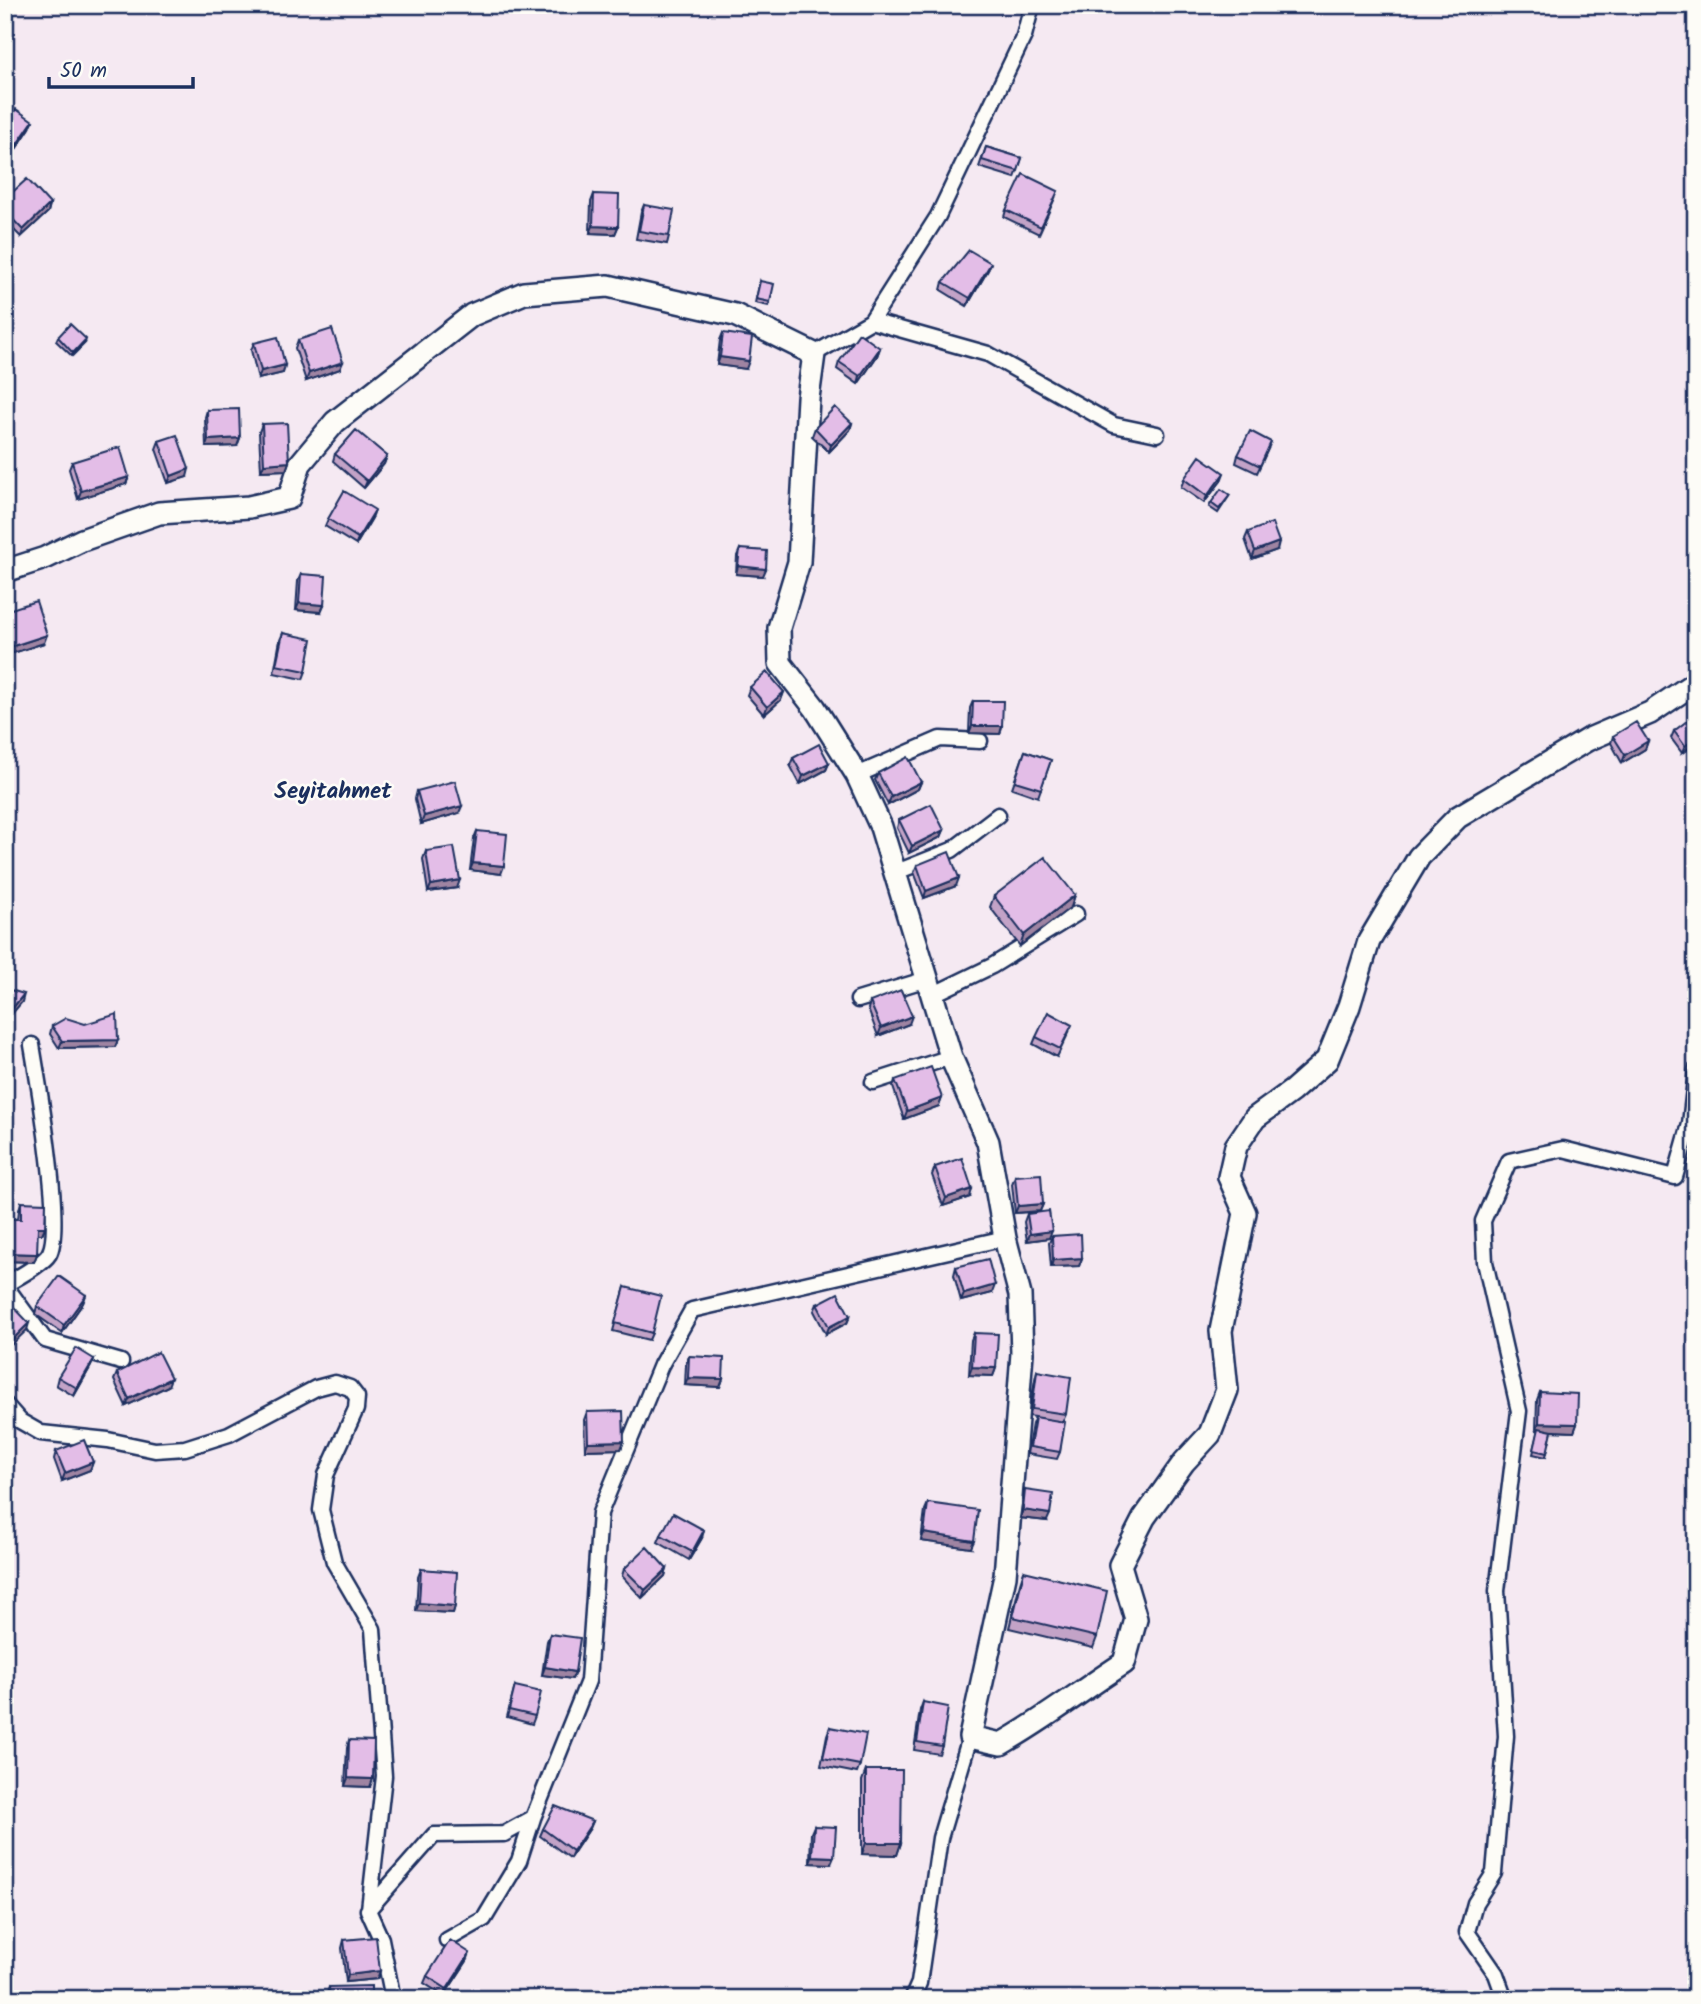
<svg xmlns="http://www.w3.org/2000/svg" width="1701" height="2004" font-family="Kalam,sans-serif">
<rect width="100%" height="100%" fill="#f5e9f2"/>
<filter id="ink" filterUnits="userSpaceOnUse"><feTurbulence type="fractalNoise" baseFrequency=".0143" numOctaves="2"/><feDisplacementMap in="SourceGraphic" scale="14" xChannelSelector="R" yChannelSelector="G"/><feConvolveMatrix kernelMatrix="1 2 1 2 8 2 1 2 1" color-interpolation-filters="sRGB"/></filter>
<g filter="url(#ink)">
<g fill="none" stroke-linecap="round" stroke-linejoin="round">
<g stroke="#1b2f5e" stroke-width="19">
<path id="street" d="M871,321l117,33 126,71 43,9
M814,354l57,-33 67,-105 86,-180 8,-31
M857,775l83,-36 40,2
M894,873l58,-23 46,-35
M932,995l60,-29 84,-52
M858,1000l69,-21
M873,1082l78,-25
M5,1285c11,-7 38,-21 44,-31 15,-25 -11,-173 -17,-209
M5,1285l40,55 76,22
M5,1404l15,17 21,12 67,7 47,10 30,-2 44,-14 87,-46 19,-5 15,5 7,9 -1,12 -30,66 -5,35 13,52 39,67 11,147 -15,133
M447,1940l37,-21 35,-58 14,-43
M393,1999l-12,-60 -13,-29 66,-75 70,-1 29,-16 55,-137 12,-168 61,-148 31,-55 313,-72
M912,1999l7,-16 21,-145 30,-101
M1505,1999l-9,-25 -29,-42 8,-29 19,-30 12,-137 -9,-145 22,-180 -34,-149 -2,-41 26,-60 54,-12 112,28 15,-53 6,-54"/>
</g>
<g stroke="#1b2f5e" stroke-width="26">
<path id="secondary" d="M5,571l40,-13 37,-18 77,-27 90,-6 40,-9 11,-34 35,-42 137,-107 52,-22 84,-7 127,29 79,39 -6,44 -9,164 -20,66 1,35 35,45 42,67 24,52 70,230 37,85 17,96 15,57 2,58 -17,223 -35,161 31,7c43,-24 81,-54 123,-81l12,-44 -16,-54 24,-47 40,-56 26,-28 17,-44 -6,-59 24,-118 -16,-36 7,-31 19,-28 37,-27 35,-31 22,-54 20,-65 50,-84 39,-40 129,-77 63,-27 46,-31"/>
</g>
<use href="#street" stroke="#fdfcf7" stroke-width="14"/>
<use href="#secondary" stroke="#fdfcf7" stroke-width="21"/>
</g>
<path fill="#c3a3c7" stroke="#1b2f5e" stroke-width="2" d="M5,124l25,4 -18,27 -7,-5z
M986,147l36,11 -7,20 -36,-11z
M594,194l24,33 -3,7 -25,-1 1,-31z
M1055,198l-16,36 -35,-17 2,-7z
M5,199l45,5 -2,8 -27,25 -16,-16z
M644,205l25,31 -2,8 -31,-5 5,-27z
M988,270l-21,36 -26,-16 2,-8z
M760,281l10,21 -1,4 -14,-3z
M723,333l23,36 -29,-4 3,-25z
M58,337l27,6 -13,13 -16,-15z
M298,340l42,29 -34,12 -11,-33z
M254,343l31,22 -2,8 -25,6 -7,-29z
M880,348l-3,8 -19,28 -21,-15 2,-7z
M207,410l33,28 -3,8 -31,1 -1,-30z
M852,423l-2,7 -21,22 -17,-16 3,-8z
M262,424l27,38 -3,8 -25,1 -2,-39z
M159,441l28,36 -19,6 -12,-34z
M1268,449l-11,24 -21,-10 2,-8z
M335,454l52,2 -3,8 -20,24 -31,-27z
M72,462l57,15 -3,7 -48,15 -9,-30z
M1184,479l37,2 -17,22 -23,-16z
M1228,498l-10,15 -9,-6 2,-4z
M372,518l-16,27 -31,-19 3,-7z
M1248,532l29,18 -25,9 -7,-20z
M740,549l23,27 -27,-2 1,-18z
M301,574l20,38 -25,-2 2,-29z
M5,611l39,32 -37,12 -2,-5z
M283,633l23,38 -3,8 -29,-6 6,-33z
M750,687l34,5 -3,8 -17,15 -17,-20z
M973,701l29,25 -2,8 -31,-1 1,-25z
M1674,731l22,12 -14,10 -11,-15z
M1613,736l35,5 -3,8 -23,14 -11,-20z
M1696,744v11l-3,-3z
M1025,751l26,9 -13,37 -26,-9z
M793,758l36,5 -3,7 -26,14 -10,-19z
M878,773l43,9 -3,7 -30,16 -13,-25z
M417,791l42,22 -38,11 -6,-25z
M899,820l45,10 -3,7 -32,16 -12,-25z
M477,831l24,43 -31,-4 4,-32z
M426,851l31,37 -29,4 -5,-33z
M917,865l39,21 -32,12 -10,-26z
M1075,895l-4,12 -51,39 -30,-39 4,-11z
M870,1002l39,22 -31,12 -10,-27z
M52,1026l66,14 -3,7 -56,1 -9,-14z
M1069,1032l-12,25 -24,-13 3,-7z
M895,1080l47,18 -3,8 -35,13 -11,-32z
M935,1167l35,30 -27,9 -11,-31z
M1015,1176l28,28 -3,7 -25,2 -3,-29z
M21,1202l24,25 -3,7h-5v20l-3,8 -29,-1v-36l3,-6h10l1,-9z
M1027,1214l22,24 -22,3 -3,-19z
M1052,1236l30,22 -3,8 -28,1 -2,-24z
M956,1267l36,26 -31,8 -7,-26z
M625,1287l27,46 -3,7 -36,-9z
M86,1295l-3,8 -21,30 -27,-19 2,-8z
M817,1304l33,12 -3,7 -21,11 -12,-23z
M974,1333l22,35 -3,8 -24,-1 2,-35z
M689,1356l34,23 -3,8 -35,-2 1,-21z
M94,1359l-3,7 -17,30 -18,-11 2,-8z
M1037,1371l29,43 -3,7 -3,31 -3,7 -30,-5 5,-30 3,-7 -6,-1 6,-37z
M117,1373l51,13 -42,20 -12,-26z
M1540,1392l37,32 -3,8 -24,-1 -4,26 -13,-3 6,-24h-3l1,-30z
M587,1412l37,29 -3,8 -36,1 -1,-30z
M56,1451l37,11 -3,8 -28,11 -8,-22z
M1025,1490l22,31 -27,-3 3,-20z
M928,1503l43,45 -50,-7 4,-31z
M661,1535l41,3 -13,22 -31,-18z
M421,1569l34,37 -2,7 -37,-2 2,-34z
M624,1569h43l-2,7 -23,22 -20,-22z
M1024,1571l73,66 -4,11 -84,-20 11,-45z
M550,1634l25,38 -3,7 -30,-4 5,-34z
M515,1686l20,30 -3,8 -25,-7z
M923,1702l19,44 -3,8 -25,-4 6,-40z
M830,1727l30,38 -3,8 -36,-7 6,-31z
M349,1740l21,47 -25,-1 2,-38z
M866,1770l35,73 -4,12 -35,-1v-73z
M593,1821l-3,7 -20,30 -30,-22 3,-7z
M814,1826l17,38 -21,-1 1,-30z
M344,1940l36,31 -3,8 -31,3 -4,-34z
M467,1961l-23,35 -20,-13 3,-7z
M329,1987l42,12h-46z"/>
<path fill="#9f84a2" stroke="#1b2f5e" stroke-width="2" d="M33,121l-3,7 -18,27 3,-8z
M50,204l-2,8 -27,25 2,-7z
M593,226l25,1 -3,7 -25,-1z
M991,263l-3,7 -21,36 3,-8z
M86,339l-1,4 -13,13 1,-3z
M880,348l-3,8 -19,28 2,-8z
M720,357l29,4 -3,8 -29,-4z
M343,362l-3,7 -34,12 3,-8z
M285,365l-2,8 -25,6 3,-8z
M852,423l-2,7 -21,22 2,-7z
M240,438l-3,8 -31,1 2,-7z
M387,456l-3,8 -20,24 3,-7z
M289,462l-3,8 -25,1 3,-7z
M189,469l-2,8 -19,6 3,-7z
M1224,473l-3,8 -17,22 3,-7z
M129,477l-3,7 -48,15 3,-8z
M375,510l-3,8 -16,27 2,-7z
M1279,542l-2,8 -25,9 3,-8z
M738,566l28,3 -3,7 -27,-2z
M299,603l25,2 -3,7 -25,-2z
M47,635l-3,8 -37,12 3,-8z
M784,692l-3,8 -17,15 3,-8z
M972,726h30l-2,8 -31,-1z
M1696,738v5l-14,10 3,-7z
M1648,741l-3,8 -23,14 3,-8z
M829,763l-3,7 -26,14 3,-8z
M921,782l-3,7 -30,16 3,-8z
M462,806l-3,7 -38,11 3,-8z
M944,830l-3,7 -32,16 3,-7z
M473,863l31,3 -3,8 -31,-4z
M959,878l-3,8 -32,12 2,-7z
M460,880l-3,8 -29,4 3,-7z
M1075,895l-4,12 -51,39 4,-11z
M24,994l-2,8 -17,20v-5z
M912,1016l-3,8 -31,12 3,-8z
M118,1040l-3,7 -56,1 3,-7z
M942,1098l-3,8 -35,13 3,-8z
M972,1189l-2,8 -27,9 3,-8z
M1043,1204l-3,7 -25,2 3,-7z
M38,1227h7l-3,7h-7z
M1052,1231l-3,7 -22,3 3,-7z
M6,1253l31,1 -3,8 -29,-1z
M1082,1258l-3,8 -28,1 2,-7z
M995,1285l-3,8 -31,8 3,-7z
M86,1295l-3,8 -21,30 2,-8z
M850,1316l-3,7 -21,11 3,-7z
M29,1323l-2,7 -22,21v-4z
M94,1359l-3,7 -17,30 3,-8z
M972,1367l24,1 -3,8 -24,-1z
M171,1378l-3,8 -42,20 3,-7z
M688,1378l35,1 -3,8 -35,-2z
M1539,1423l38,1 -3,8 -38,-2z
M624,1441l-3,8 -36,1 3,-8z
M93,1462l-3,8 -28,11 3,-8z
M1023,1510l27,4 -3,7 -27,-3z
M704,1530l-2,8 -13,22 3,-8z
M924,1533l50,8 -3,7 -50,-7z
M667,1569l-2,7 -23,22 3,-8z
M419,1603l36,3 -2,7 -37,-2z
M545,1667l30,5 -3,7 -30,-4z
M348,1778l25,1 -3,8 -25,-1z
M593,1821l-3,7 -20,30 3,-7z
M866,1843h35l-4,12 -35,-1z
M812,1856l22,1 -3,7 -21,-1z
M470,1953l-3,8 -23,35 3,-7z
M380,1971l-3,8 -31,3 2,-7z"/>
<path fill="#e3bde7" stroke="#1b2f5e" stroke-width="2" d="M16,109l17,12 -18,26 -10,-6v-17z
M986,147l36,11 -4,13 -36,-11z
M1023,174l35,17 -17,36 -35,-17z
M27,179l23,25 -27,26 -18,-19v-12z
M594,194l25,1 -1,32 -25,-1z
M644,205l30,5 -5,26 -30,-5z
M969,250l22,13 -21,35 -27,-16z
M760,281l14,3 -4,18 -14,-3z
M70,324l16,15 -13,14 -15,-16z
M332,329l11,33 -34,11 -11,-33z
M723,333l29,4 -3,24 -29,-4z
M859,333l21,15 -20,28 -21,-14z
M278,337l7,28 -24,6 -7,-28z
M835,407l17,16 -21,22 -16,-17z
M239,409l1,29 -32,2 -1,-30z
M287,423l2,39 -25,2 -2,-40z
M356,430l31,26 -20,25 -32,-27z
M1250,431l21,11 -11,24 -22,-11z
M177,435l12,34 -18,7 -12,-35z
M120,447l9,30 -48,14 -9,-29z
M1200,456l24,17 -17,23 -23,-17z
M1221,489l9,6 -11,14 -8,-6z
M344,491l31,19 -17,28 -30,-19z
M1272,523l7,19 -24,9 -7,-19z
M740,549l27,2 -1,18 -28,-3z
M301,574l25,2 -2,29 -25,-2z
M36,601l11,34 -37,12 -5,-13v-23z
M283,633l29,6 -6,32 -30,-6z
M767,672l17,20 -17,15 -17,-20z
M973,701h30l-1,25h-30z
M1696,714v24l-11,8 -11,-15z
M1636,722l12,19 -23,14 -12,-19z
M819,744l10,19 -26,13 -10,-18z
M1025,751l26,9 -10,29 -26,-8z
M908,757l13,25 -30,15 -13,-24z
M455,781l7,25 -38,10 -7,-25z
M931,804l13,26 -32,16 -13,-26z
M477,831l30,3 -3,32 -31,-3z
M454,847l6,33 -29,5 -5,-34z
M949,852l10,26 -33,13 -9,-26z
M1045,857l30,38 -51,40 -30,-39z
M7,989l17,5 -19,23v-26z
M901,990l11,26 -31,12 -11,-26z
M1048,1012l24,13 -12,24 -24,-12z
M117,1014l1,26 -56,1 -10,-15 14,-8 19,6z
M931,1067l11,31 -35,13 -12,-31z
M962,1158l10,31 -26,9 -11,-31z
M1041,1174l2,30 -25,2 -3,-30z
M21,1202l25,1 -1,24h-7l-1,27 -31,-1 2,-34h13z
M1049,1211l3,20 -22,3 -3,-20z
M1081,1234l1,24 -29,2 -1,-24z
M988,1259l7,26 -31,9 -8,-27z
M59,1276l27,19 -22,30 -27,-19z
M625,1287l36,9 -9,37 -37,-10z
M838,1293l12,23 -21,11 -12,-23z
M9,1302l20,21 -24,24v-42z
M974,1333l24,1 -2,34 -24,-1z
M76,1348l18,11 -17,29 -19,-11z
M158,1352l13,26 -42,21 -12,-26z
M689,1356l35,2 -1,21 -35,-1z
M1037,1371l34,6 -5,37 -34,-5z
M1540,1392l38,2 -1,30 -38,-1z
M623,1411l1,30 -36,1 -1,-30z
M1035,1417l30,5 -5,30 -30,-5z
M1539,1428l13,3 -5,22 -13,-3z
M84,1440l9,22 -28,11 -9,-22z
M1025,1490l28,4 -3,20 -27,-4z
M928,1503l50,7 -4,31 -50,-8z
M673,1513l31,17 -12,22 -31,-17z
M647,1547l20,22 -22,21 -21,-21z
M421,1569l36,3 -2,34 -36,-3z
M1024,1571l83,20 -10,46 -84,-20z
M550,1634l30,4 -5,34 -30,-5z
M515,1686l26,6 -6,24 -26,-6z
M923,1702l25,5 -6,39 -25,-4z
M830,1727l36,7 -6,31 -37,-7z
M349,1740l25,1 -1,38 -25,-1z
M866,1770h36l-1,73h-35z
M555,1806l38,15 -20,30 -30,-22z
M814,1826l22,1 -2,30 -22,-1z
M376,1937l4,34 -32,4 -4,-35z
M450,1940l20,13 -23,36 -20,-13z
M371,1986v13h-41l-1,-12z"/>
</g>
<g text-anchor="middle" stroke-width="5" stroke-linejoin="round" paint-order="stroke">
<g font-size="23" font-weight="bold" fill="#1b2f5e" stroke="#fdfcf7">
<text x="333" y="798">Seyitahmet</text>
</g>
</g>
<rect width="1701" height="2004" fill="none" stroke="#fdfcf7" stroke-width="28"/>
<rect x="14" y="14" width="1673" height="1976" fill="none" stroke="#1b2f5e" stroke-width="2.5" filter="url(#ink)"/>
<path d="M49 77v10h144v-10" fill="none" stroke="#1b2f5e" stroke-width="3.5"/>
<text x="60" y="77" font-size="21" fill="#1b2f5e" stroke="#fdfcf7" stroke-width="5" paint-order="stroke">50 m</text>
</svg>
